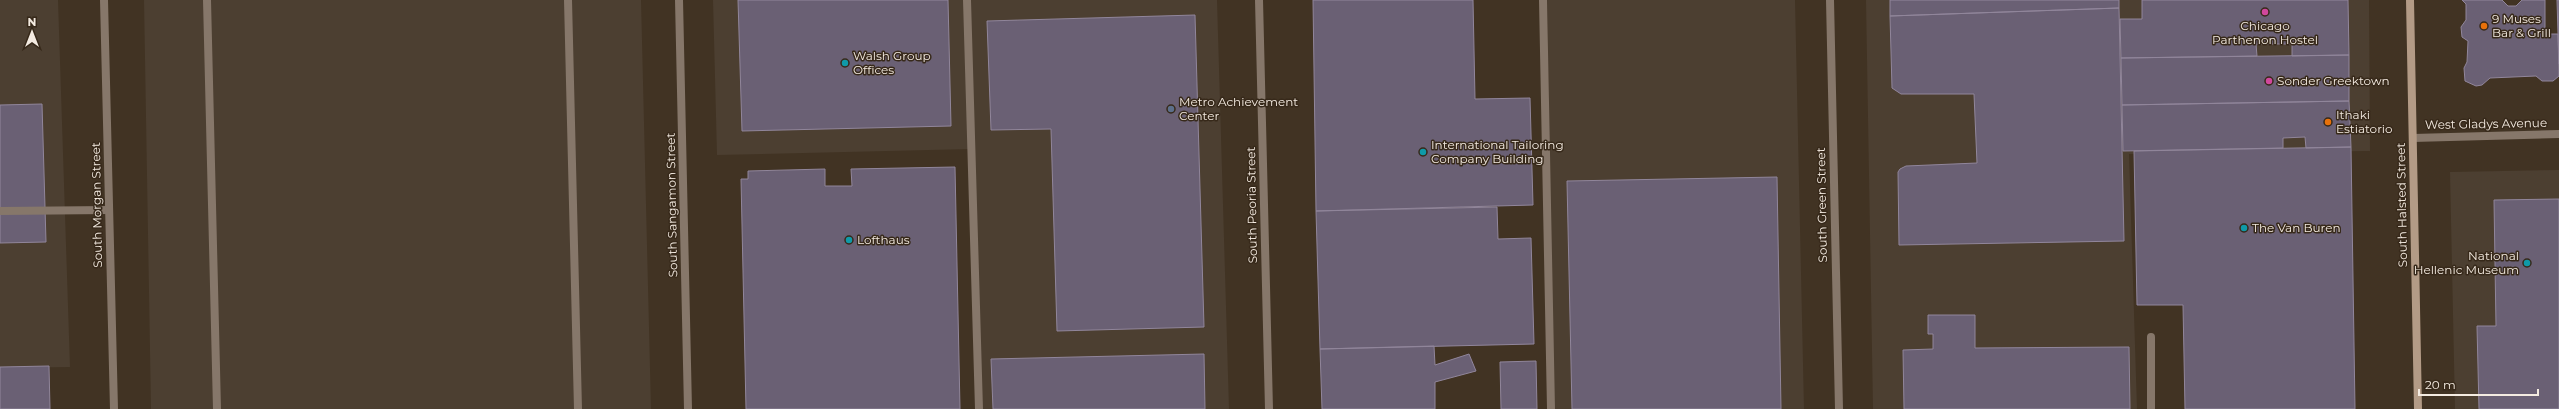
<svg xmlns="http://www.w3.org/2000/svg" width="2559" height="409" font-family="Montserrat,sans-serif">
<rect width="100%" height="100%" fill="#413323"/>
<path fill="#4c3f31" d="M0,0h58l12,367 -70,1z
M144,0h497l10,409h-500z
M713,0h504l12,409h-250l-8,-260 -254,6z
M1547,0h248l9,409h-251z
M1866,0h503l1,151 -241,3 8,255h-264z
M2559,170v239h-104l-5,-237z"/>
<path fill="#6a6074" stroke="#91869b" d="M738,0h210l3,126 -209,5z
M1313,0h160l2,99 55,-1 3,107 -217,6z
M1890,0h229v8l-229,8z
M2142,0h206l1,55 -57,1v-12h-36l1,12 -136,2 -1,-39h22z
M2462,0h40l6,6h8l6,-6h23v34h13l1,42 -6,5h-11l-6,-5 -46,2 -8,7 -6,1 -11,-5 -1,-13 3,-6 1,-21 -6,-4 -1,-10 5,-7v-16z
M2557,0h2v64l-1,-30z
M2119,8l5,233 -225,4 -1,-73 2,-3 6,-3 71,-3 -3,-69h-73l-9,-6 -2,-72z
M1195,15l9,312 -147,4 -6,-202 -60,1 -4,-109z
M2349,55v46l-227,4 -1,-47z
M2349,101l2,46 -45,1 -1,-11 -22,1v10l-160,3 -1,-46z
M42,104l4,138 -46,1v-138z
M2351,147l4,262h-170l-2,-104h-46l-3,-154z
M955,167l5,242h-214l-5,-230h7v-8l77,-2v17h27l-1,-17z
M1777,177l4,232h-209l-5,-228z
M2559,199v210h-80l-2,-83h19l-2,-126z
M1497,207l1,32 33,-1 3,106 -214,5 -4,-138z
M1928,315h47v33l154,-1 1,62h-226l-1,-59 30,-1v-15h-5z
M1434,346l1,19 34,-11 7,17 -41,11v27h-113l-2,-60z
M1204,354l1,55h-212l-2,-50z
M1536,361l1,48h-36l-1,-47z
M49,366l1,43h-50v-42z"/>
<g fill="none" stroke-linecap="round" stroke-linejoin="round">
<path stroke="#86776a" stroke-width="8" d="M207,0l10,409
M568,0l10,409
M967,0l12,409
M1543,0l8,409
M0,211l109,-1
M2151,337v72"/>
<path stroke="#86776a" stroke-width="8" d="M679,0l9,409
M1259,0l10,409
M1830,0l9,409
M2413,138l146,-4"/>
<path stroke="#86776a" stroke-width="8" d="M104,0l10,409"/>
<path stroke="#b39b86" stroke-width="8" d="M2410,0l8,409"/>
</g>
<g fill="#d1479c" stroke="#37291a" stroke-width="1.5">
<circle cx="2265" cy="12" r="4"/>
<circle cx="2269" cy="81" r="4"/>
</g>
<g fill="#e8710a" stroke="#37291a" stroke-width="1.5">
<circle cx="2484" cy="26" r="4"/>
<circle cx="2328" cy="122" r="4"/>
</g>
<g fill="#0f9aa8" stroke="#37291a" stroke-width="1.5">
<circle cx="845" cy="63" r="4"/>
<circle cx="1423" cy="152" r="4"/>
<circle cx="2244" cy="228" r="4"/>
<circle cx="849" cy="240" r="4"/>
<circle cx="2527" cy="263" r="4"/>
</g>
<circle fill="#5c6f8a" stroke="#37291a" stroke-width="1.5" cx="1171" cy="109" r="4"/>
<g text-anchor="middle" stroke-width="3" stroke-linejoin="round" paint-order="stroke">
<g font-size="12" fill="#f4ebe1" stroke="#37291a" text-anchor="start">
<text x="2492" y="23">9 Muses<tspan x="2492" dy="14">Bar &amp; Grill</tspan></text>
<text x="2265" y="30" text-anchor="middle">Chicago<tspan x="2265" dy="14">Parthenon Hostel</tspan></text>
<text x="853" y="60">Walsh Group<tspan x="853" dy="14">Offices</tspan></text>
<text x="2277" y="85">Sonder Greektown</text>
<text x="1179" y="106">Metro Achievement<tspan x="1179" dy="14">Center</tspan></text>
<text x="2336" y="119">Ithaki<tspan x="2336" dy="14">Estiatorio</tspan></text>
<text x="1431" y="149">International Tailoring<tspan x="1431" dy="14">Company Building</tspan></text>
<text x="2252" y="232">The Van Buren</text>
<text x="857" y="244">Lofthaus</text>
<text x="2519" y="260" text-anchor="end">National<tspan x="2519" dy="14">Hellenic Museum</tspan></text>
</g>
<g font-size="12" fill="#f4ebe1" stroke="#37291a">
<text transform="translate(2486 124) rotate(-1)" y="4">West Gladys Avenue</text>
<text transform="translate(97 205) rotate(-91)" y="4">South Morgan Street</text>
<text transform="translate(672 205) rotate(-91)" y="4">South Sangamon Street</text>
<text transform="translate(1252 205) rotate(-91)" y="4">South Peoria Street</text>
<text transform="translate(1822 205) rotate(-91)" y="4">South Green Street</text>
<text transform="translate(2402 205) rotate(-91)" y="4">South Halsted Street</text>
</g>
</g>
<g transform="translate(32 32)" stroke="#37291a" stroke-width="3" paint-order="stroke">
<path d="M0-3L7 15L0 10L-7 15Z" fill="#f4ebe1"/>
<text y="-6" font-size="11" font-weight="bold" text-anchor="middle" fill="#f4ebe1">N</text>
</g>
<path d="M2419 389v6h119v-6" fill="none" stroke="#f4ebe1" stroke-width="2"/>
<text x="2425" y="389" font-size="12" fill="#f4ebe1" stroke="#37291a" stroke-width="3" paint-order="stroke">20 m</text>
</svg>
